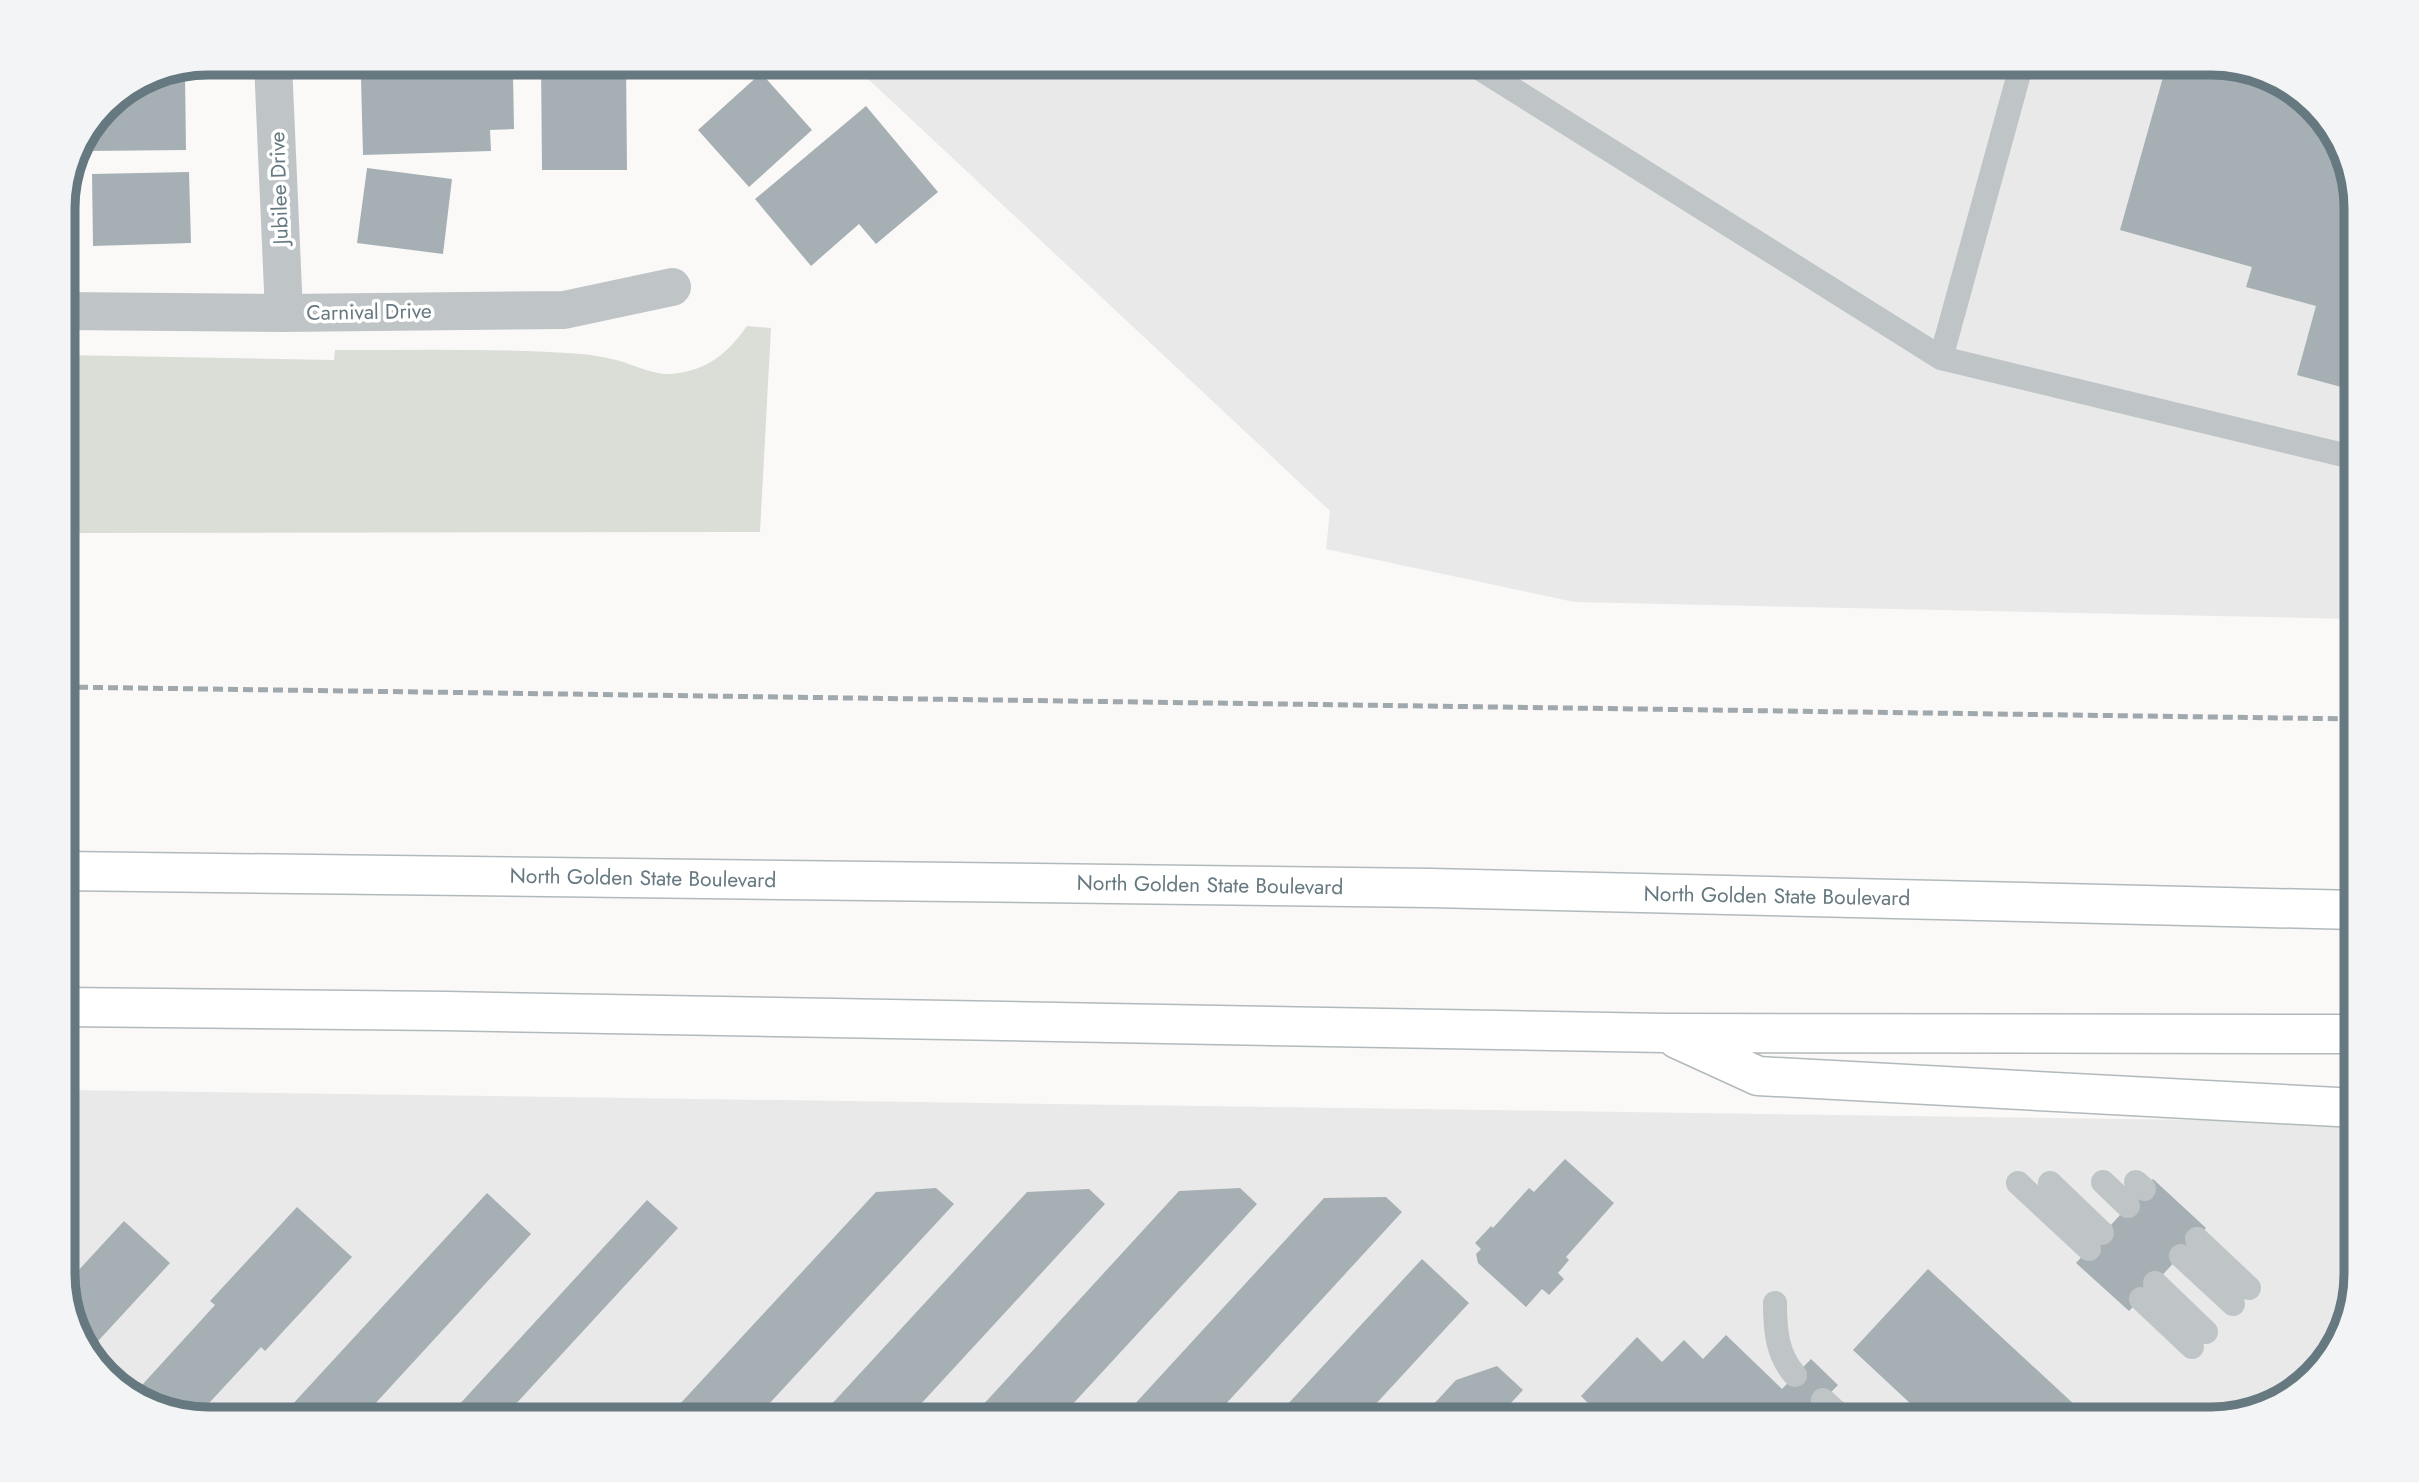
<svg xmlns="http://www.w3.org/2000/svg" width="2419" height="1482" font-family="Jost,sans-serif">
<rect width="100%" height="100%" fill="#faf9f8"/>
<path fill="#e8e9e8" d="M851,63h1360l73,20 52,52 20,64v420l-782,-17 -248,-53 4,-38z
M63,1090l2270,32 23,5v147l-20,73 -53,53 -72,19h-2003l-73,-20 -52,-52 -20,-64z"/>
<path fill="#daded7" d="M747,326l24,2 -11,204 -697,1v-178l271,5 1,-10c82,0 164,-2 246,4 13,1 29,4 42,8 19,6 35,15 56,11 32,-5 50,-22 68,-47z"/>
<path fill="#a6b0b4" d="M541,63h85l1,107h-85z
M2167,63h44l73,20 52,52 20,64v192l-59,-16 19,-69 -70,-19 6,-20 -132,-37z
M159,73h26l1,77 -100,1v-16l20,-30 47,-31z
M513,73l1,56 -24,1 1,21 -128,4 -2,-76z
M761,73l51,57 -63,57 -51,-57z
M866,106l72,86 -62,52 -17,-20 -48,42 -56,-67z
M367,168l85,11 -9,75 -86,-11z
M189,172l2,71 -98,3 -1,-72z
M1565,1159l49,44 -48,54 3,3 -11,13 6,6 -15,16 -7,-6 -16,18 -48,-44 -2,-9 5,-5 -6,-6 16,-17 2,2 36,-40 5,4z
M2153,1179l53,49 -77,83 -53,-48z
M936,1188l18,16 -199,215h-89l210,-227z
M1240,1188l17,16 -198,215h-89l209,-228z
M1089,1189l16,15 -198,215h-89l209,-227z
M487,1193l44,41 -170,185h-82z
M1386,1197l16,15 -190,207h-91l203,-221z
M647,1200l31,28 -176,191h-56z
M297,1207l55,50 -87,94 -4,-4 -64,69 -62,-17 -3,-3 83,-91 -5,-4z
M124,1221l46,42 -82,89 -5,-5 -19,-61z
M1422,1259l47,44 -107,116h-88z
M1928,1269l162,150h-163l-74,-69z
M1726,1335l56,54 29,-30 27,26 -28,29 6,5h-212l-23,-23 56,-59 25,25 22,-22 19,19z
M1497,1366l26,24 -27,29h-76l36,-39z"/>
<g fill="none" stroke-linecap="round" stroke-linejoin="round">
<g stroke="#b2b9bc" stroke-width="41">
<path id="secondary" d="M63,871l1368,17 925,22
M63,1007l382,4 1219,22 692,1
M1677,1039l81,37 598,32"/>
</g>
<path stroke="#bfc5c7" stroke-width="24" d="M1471,63l470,295 415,100
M1941,358l81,-295
M2103,1182l25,24
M2136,1182l8,7
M2018,1183l71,66
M2050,1183l52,50
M2197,1239l52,49
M2181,1256l52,48
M2155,1283l51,49
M2141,1299l51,48
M1775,1303c0,27 2,52 20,72
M1823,1400l21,19"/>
<path stroke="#bfc5c7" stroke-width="38" d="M273,63l11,250
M63,311l221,2 280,-3 108,-23"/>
<use href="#secondary" stroke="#fff" stroke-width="38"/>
<path stroke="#9fa8ac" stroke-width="5" stroke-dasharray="10 5" stroke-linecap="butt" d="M63,687l2293,32"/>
</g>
<g text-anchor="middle" stroke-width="7" stroke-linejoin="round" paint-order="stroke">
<g font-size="21" fill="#667980" stroke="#fff">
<text transform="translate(279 188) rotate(-92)" y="7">Jubilee Drive</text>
<text transform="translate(369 312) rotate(-1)" y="7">Carnival Drive</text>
<text transform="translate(643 878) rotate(1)" y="7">North Golden State Boulevard</text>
<text transform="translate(1210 885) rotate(1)" y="7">North Golden State Boulevard</text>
<text transform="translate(1777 896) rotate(1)" y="7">North Golden State Boulevard</text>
</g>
</g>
<path d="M0 0H2419V1482H0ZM208 75H2211A133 133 0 0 1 2344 208V1274A133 133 0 0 1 2211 1407H208A133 133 0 0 1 75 1274V208A133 133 0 0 1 208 75Z" fill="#f3f4f5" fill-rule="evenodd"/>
<path fill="none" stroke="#667980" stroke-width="9" d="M208 75H2211A133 133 0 0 1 2344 208V1274A133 133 0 0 1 2211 1407H208A133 133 0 0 1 75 1274V208A133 133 0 0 1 208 75Z"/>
</svg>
